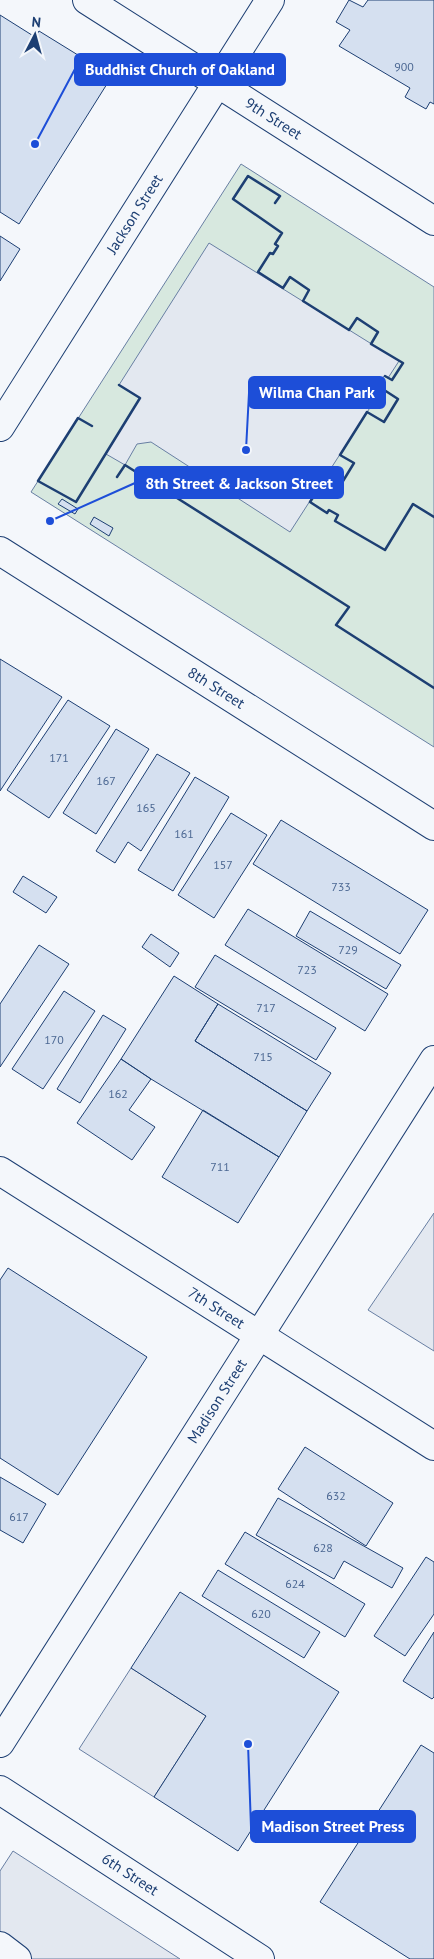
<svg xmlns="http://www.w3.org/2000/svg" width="434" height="1959" font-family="'PT Sans',sans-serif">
<rect width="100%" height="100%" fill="#f4f7fb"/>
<path fill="#d7e8df" stroke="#687fa3" d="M241,164l193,123v460l-403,-255z"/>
<path fill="#e3e8f0" stroke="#687fa3" d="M209,243l190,118 -11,17 -4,-2 -6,10 4,3 -92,143 -139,-90 -14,2 -12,21 -19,-11 34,-56 -21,-13z
M434,1213v138l-66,-41z
M131,1668l75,48 -52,81 -75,-48z
M13,1851l167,108h-180v-88z"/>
<path fill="#d5e0f0" stroke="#1d3f73" d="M349,0l14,7 5,-7h66v104l-4,-2 -4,7 -21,-12 5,-9 -71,-42 11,-16 -14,-8z
M0,15l35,22 4,-6 73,45 -93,148 -19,-12z
M0,236l20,13 -20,32z
M62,499l16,10 -3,5 -17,-10z
M94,517l19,11 -4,8 -19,-12z
M0,659l62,38 -62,94z
M68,700l42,26 -61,92 -42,-28z
M116,729l33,20 -53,85 -33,-21z
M157,754l33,19 -49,78 -13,-9 -13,21 -19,-12z
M195,777l34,20 -56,94 -35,-21z
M231,813l36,22 -53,83 -36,-23z
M281,820l147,90 -28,44 -147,-90z
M23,876l34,21 -11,16 -33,-21z
M248,909l140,85 -23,37 -140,-86z
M310,911l91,54 -15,24 -90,-53z
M151,934l28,19 -9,14 -28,-20z
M39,945l30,19 -69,103v-63z
M215,955l121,73 -20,32 -121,-73z
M174,976l44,28 -23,37 112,70 -28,46 -128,-78 -30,-20z
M64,991l31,20 -52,78 -31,-20z
M218,1004l113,69 -24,38 -112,-70z
M103,1015l23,14 -46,74 -23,-14z
M121,1059l30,20 -22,31 26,17 -23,33 -55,-37z
M203,1110l76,47 -41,66 -76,-46z
M8,1268l139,89 -89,138 -58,-37v-178z
M305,1447l88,56 -27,43 -88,-57z
M0,1477l46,27 -23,39 -23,-13z
M278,1498l125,70 -11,20 -48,-27 -10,18 -78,-44z
M245,1532l120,72 -20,33 -120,-73z
M426,1557l8,5v52l-29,42 -31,-20z
M218,1570l102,62 -16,26 -102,-62z
M180,1592l159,100 -101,159 -84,-54 52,-81 -75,-48z
M434,1632v65l-2,2 -29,-18z
M421,1745l13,8v206h-24l-90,-57z"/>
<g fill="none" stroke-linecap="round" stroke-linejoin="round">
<g stroke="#1d3f73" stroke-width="30">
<g id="minor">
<path id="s1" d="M87,0l347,221"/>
<path id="s2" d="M0,427l270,-427"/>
</g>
</g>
<g stroke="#1d3f73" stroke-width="30">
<g id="major">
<path id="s3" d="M0,551l434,275"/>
<path id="s4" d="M0,1171l434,275"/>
<path id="s5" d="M0,1743l434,-683"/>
<path id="s6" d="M0,1790l260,169"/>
</g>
</g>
<g stroke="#1d3f73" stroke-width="30">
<path id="highway" d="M0,1946l17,13"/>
</g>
<use href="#minor" stroke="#f4f7fb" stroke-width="28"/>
<use href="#major" stroke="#f4f7fb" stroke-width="28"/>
<use href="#highway" stroke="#f4f7fb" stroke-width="28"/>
<path stroke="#1d3f73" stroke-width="2.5" d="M275,203l5,-7 -32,-20 -15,23 49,34 -7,11 3,2 -5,8 -3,-1 -12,19 25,16 7,-11 19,13 -6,11 46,29 8,-12 21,14 -7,12 32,19 -11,17 -7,-4
M378,386l20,13 -14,23 -17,-10 -27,43 14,8 -14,23 -14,-8 -16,24 17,11 2,-3 9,5 -3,6 50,29 28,-46 21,13
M92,426l-14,-8 -40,63 38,21 64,-104 -21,-13
M117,477l8,-12 224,142 -13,18 98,63"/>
</g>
<g text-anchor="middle" stroke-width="4" stroke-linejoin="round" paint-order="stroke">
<g font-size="12" fill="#4b6792">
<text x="404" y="71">900</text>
<text x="59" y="762">171</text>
<text x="106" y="785">167</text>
<text x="146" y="812">165</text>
<text x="184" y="838">161</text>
<text x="223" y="869">157</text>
<text x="341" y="891">733</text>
<text x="348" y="954">729</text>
<text x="307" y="974">723</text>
<text x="266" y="1012">717</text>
<text x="54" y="1044">170</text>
<text x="263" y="1061">715</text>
<text x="118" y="1098">162</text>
<text x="220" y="1171">711</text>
<text x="336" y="1500">632</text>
<text x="19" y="1521">617</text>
<text x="323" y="1552">628</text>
<text x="295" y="1588">624</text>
<text x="261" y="1618">620</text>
</g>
<g font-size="15" fill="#1d3f73" stroke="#f4f7fb">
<text dy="5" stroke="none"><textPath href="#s1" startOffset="221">9th Street</textPath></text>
<text dy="5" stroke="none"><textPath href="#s2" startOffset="252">Jackson Street</textPath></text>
<text dy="5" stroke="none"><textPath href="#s3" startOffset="256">8th Street</textPath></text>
<text dy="5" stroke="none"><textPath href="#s4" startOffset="256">7th Street</textPath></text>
<text dy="5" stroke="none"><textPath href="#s5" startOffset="405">Madison Street</textPath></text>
<text dy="5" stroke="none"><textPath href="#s6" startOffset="155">6th Street</textPath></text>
</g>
</g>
<path fill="none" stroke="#1d4ed8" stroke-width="2" d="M35 144L75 69M246 450L249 393M50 521L135 483M248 1744L251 1827"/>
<g fill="#1d4ed8" stroke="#f4f7fb" stroke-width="2">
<circle cx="35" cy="144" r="5"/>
<circle cx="246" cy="450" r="5"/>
<circle cx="50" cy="521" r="5"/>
<circle cx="248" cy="1744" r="5"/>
</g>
<g fill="#1d4ed8" stroke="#1d4ed8" stroke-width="2">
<rect x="75" y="54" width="210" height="31" rx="5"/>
<rect x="249" y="377" width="136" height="31" rx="5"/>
<rect x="135" y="467" width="208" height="31" rx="5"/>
<rect x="251" y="1811" width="164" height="31" rx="5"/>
</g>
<g font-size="16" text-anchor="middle" font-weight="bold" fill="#fff">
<text x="180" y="75">Buddhist Church of Oakland</text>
<text x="317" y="398">Wilma Chan Park</text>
<text x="239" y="489">8th Street &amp; Jackson Street</text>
<text x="333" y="1832">Madison Street Press</text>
</g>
<g transform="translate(35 35) rotate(6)" stroke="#f4f7fb" stroke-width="4" paint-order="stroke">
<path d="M0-4L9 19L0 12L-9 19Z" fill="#1d3f73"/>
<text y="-8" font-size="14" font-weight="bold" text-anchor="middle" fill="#1d3f73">N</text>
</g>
</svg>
